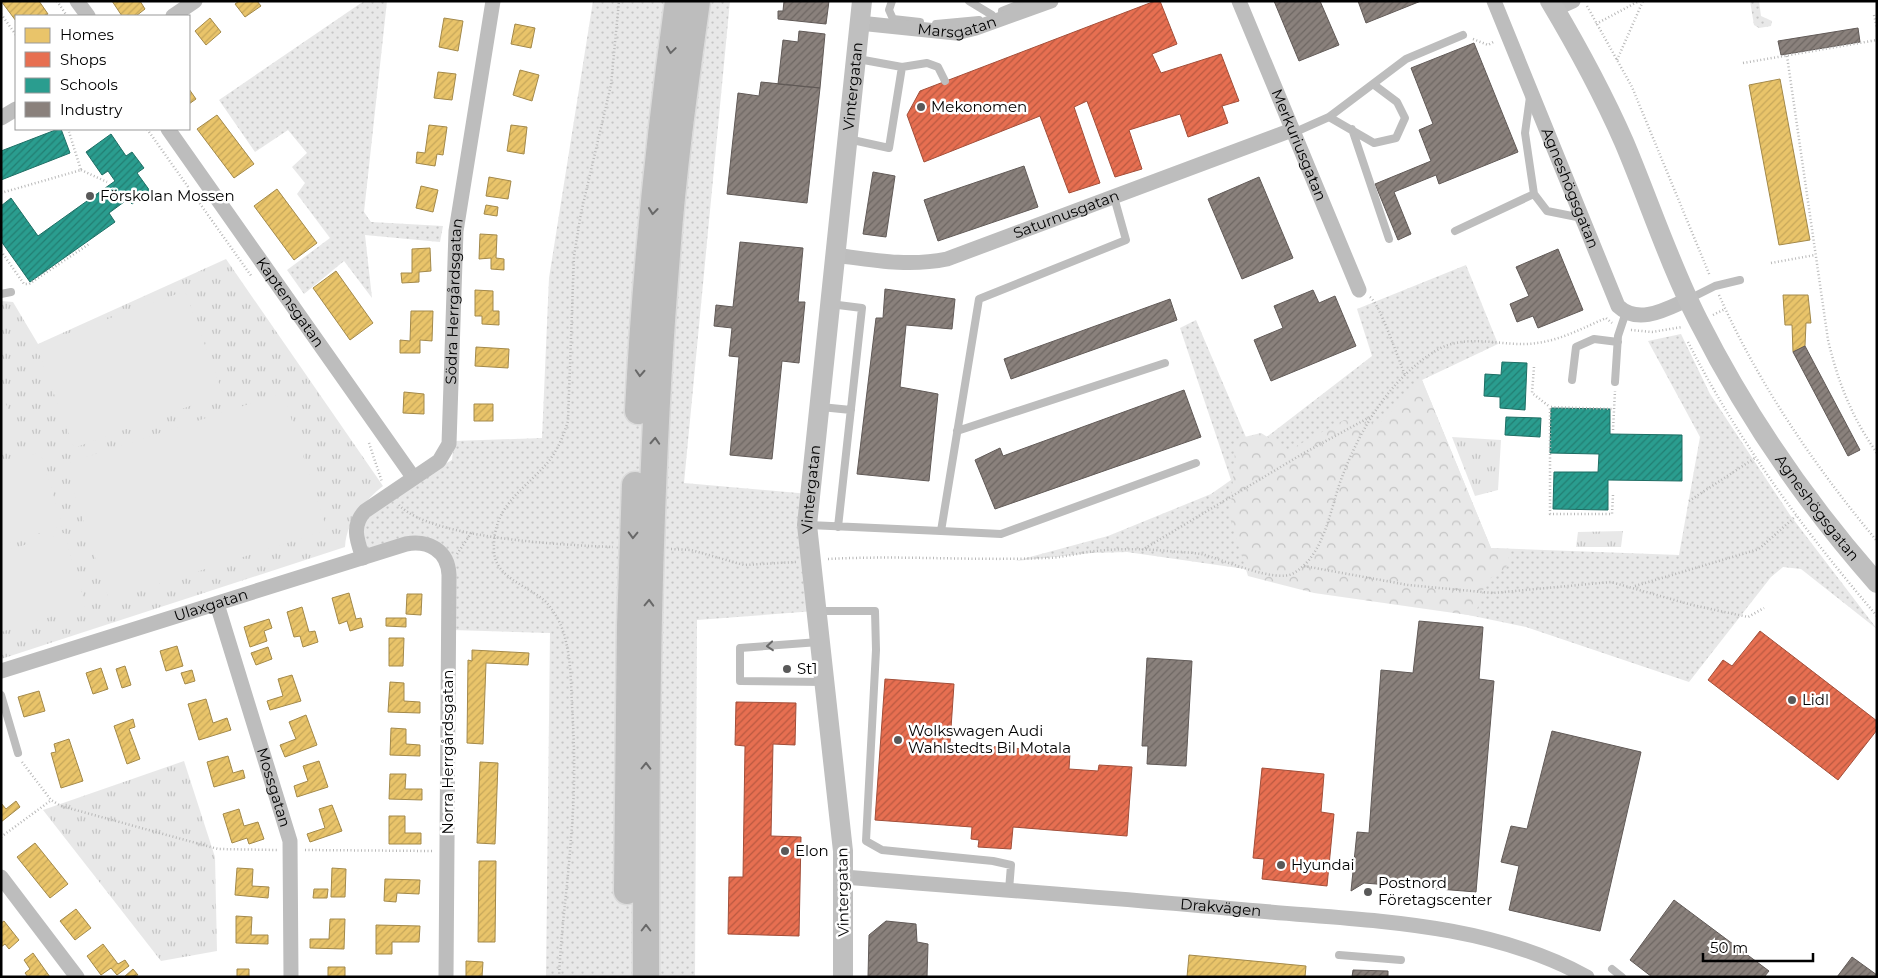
<svg xmlns="http://www.w3.org/2000/svg" width="1878" height="978" font-family="Montserrat,sans-serif">
<defs>
<pattern id="grass-dots" width="8" height="8" patternUnits="userSpaceOnUse" patternTransform="scale(1.25)"><rect width="8" height="8" fill="#e8e8e8"/><path d="M2 2h.1M6 6h.1" fill="none" stroke="#c5c5c5" stroke-width="1.8" stroke-linecap="round"/></pattern>
<pattern id="forest-crowns" width="20" height="18" patternUnits="userSpaceOnUse" patternTransform="scale(1.25)"><rect width="20" height="18" fill="#e8e8e8"/><path d="M2 6a3 3 0 1 1 6 0M12 15a3 3 0 1 1 6 0" fill="none" stroke="#c5c5c5"/></pattern>
<pattern id="park-tufts" width="24" height="20" patternUnits="userSpaceOnUse" patternTransform="scale(1.25)"><rect width="24" height="20" fill="#e8e8e8"/><path d="M3 7l-1-3M5 7V3M7 7l1-3M15 17l-1-3M17 17v-4M19 17l1-3" fill="none" stroke="#c5c5c5"/></pattern>
<pattern id="homes-hatch" width="6" height="6" patternUnits="userSpaceOnUse" patternTransform="scale(1.25)"><rect width="6" height="6" fill="#e9c46a"/><path d="M-1 1l2-2M0 6l6-6M5 7l2-2" fill="none" stroke="#c6a75a"/></pattern>
<pattern id="shops-hatch" width="6" height="6" patternUnits="userSpaceOnUse" patternTransform="scale(1.25)"><rect width="6" height="6" fill="#e76f51"/><path d="M-1 1l2-2M0 6l6-6M5 7l2-2" fill="none" stroke="#b95941"/></pattern>
<pattern id="schools-hatch" width="6" height="6" patternUnits="userSpaceOnUse" patternTransform="scale(1.25)"><rect width="6" height="6" fill="#2a9d8f"/><path d="M-1 1l2-2M0 6l6-6M5 7l2-2" fill="none" stroke="#227e72"/></pattern>
<pattern id="industry-hatch" width="6" height="6" patternUnits="userSpaceOnUse" patternTransform="scale(1.25)"><rect width="6" height="6" fill="#8a817c"/><path d="M-1 1l2-2M0 6l6-6M5 7l2-2" fill="none" stroke="#6e6763"/></pattern>
</defs>
<rect width="100%" height="100%" fill="#fff"/>
<path fill="url(#grass-dots)" d="M364,1h23l-23,211 7,10 72,4 -3,16 -75,-7 7,63 -28,-37 -40,33 -17,-24 43,-32 -33,-44 8,-11 -13,-16 15,-14 -19,-23 -33,22 -36,-52z
M593,1h137l-46,482 125,11 6,117 -118,9 -2,357h-149l4,-344 -98,-3 1,-62 -23,-24 -71,19c1,-10 -1,-25 3,-34 14,-32 61,-53 90,-69l2,-19 88,-3 7,-160z
M1750,1h9l2,15 11,5 -1,5 -12,2 -5,-3z
M1466,265l32,79 -76,36 69,168 188,7 21,-118 -52,-96 33,-7 29,60 80,121 87,114 -76,-60 -18,-2 -12,10 -82,105 -163,-55 -274,-57 -125,-18 -35,1 -77,8 93,-25 103,-42 20,-14 -51,-152 16,-8 55,129 121,-93 -15,-47z"/>
<path fill="url(#forest-crowns)" d="M1422,380l69,168 20,1 -5,19 -20,13 -11,35 -161,-23 -66,-17 -18,-58 6,-79 25,-6 28,17 55,-30 36,3z"/>
<path fill="url(#park-tufts)" d="M226,259l157,227c-19,15 -37,36 -38,61l-344,112v-358l12,1 25,42z
M1452,437l49,3 -3,50 -23,6z
M1623,531l-2,16h-45l2,-15z
M184,761l31,96 2,94 -56,10 -118,-151z"/>
<path fill="#e8e8e8" d="M185,291l38,103 -149,54 -38,-103z
M1,391l19,48 -19,7z
M283,393l44,137 -218,70 -44,-136z
M40,452l23,74 -62,19v-81z
M64,533l22,73 -85,26v-80z"/>
<path fill="url(#homes-hatch)" stroke="#a3894a" d="M1,1h38l9,13 -4,2h-28v5z
M112,1h28l5,8 -9,7h-14z
M239,1h18l4,5 -16,11 -10,-13z
M210,18l11,14 -15,13 -11,-14z
M444,18l19,3 -5,30 -19,-4z
M515,24l20,4 -4,20 -20,-4z
M520,70l19,5 -7,26 -19,-6z
M438,72l18,2 -4,26 -18,-2z
M1780,79l30,161 -31,5 -30,-160z
M189,89l7,10 -7,5z
M217,115l37,49 -20,14 -37,-49z
M429,125l18,2 -4,28 -6,-1 -2,12 -19,-3 1,-11 8,1z
M511,125l16,2 -3,27 -17,-3z
M489,177l22,4 -3,18 -22,-3z
M421,186l17,4 -5,22 -17,-4z
M277,189l40,54 -23,17 -40,-54z
M486,205l12,2 -1,9 -13,-2z
M480,234l17,1 -1,23 8,1v11l-13,-1v-11l-12,1z
M430,248l1,23 -12,1v10l-17,1 -1,-10h11v-24z
M336,271l37,52 -23,17 -37,-52z
M475,290l18,1v20h6v14l-17,-1v-8h-7z
M1783,295h25l3,28h-5l-1,23 -12,6 -1,-27h-7z
M411,311h22l-1,30 -12,-1v13h-20v-13l10,1z
M476,347l33,2 -1,19 -33,-2z
M404,392l20,2v20l-21,-1z
M474,404h19v17h-19z
M349,593l7,26 5,-1 2,9 -13,4 -3,-10 -8,3 -7,-26z
M407,594h15l-1,21 -15,-1z
M302,607l7,25 6,-1 3,11 -15,5 -3,-11 -6,1 -7,-25z
M386,618h20v9l-20,-1z
M269,619l3,9 -8,3 3,10 -17,6 -6,-20z
M389,638h15l-1,28h-14z
M177,646l6,20 -17,5 -6,-20z
M268,647l4,12 -16,6 -5,-12z
M472,650l57,3 -1,12 -42,-2 -3,81 -16,-1 1,-83 4,1z
M125,666l6,19 -9,3 -6,-19z
M101,668l7,21 -15,5 -7,-21z
M192,670l3,11 -10,3 -4,-11z
M292,675l9,26 -31,9 -3,-9 16,-5 -5,-17z
M390,682l14,1v18l16,1v11l-32,-1z
M39,691l6,20 -21,6 -6,-20z
M206,699l7,24 14,-5 4,12 -32,10 -11,-36z
M306,715l11,30 -32,12 -5,-12 16,-6 -7,-17z
M133,719l2,8 -6,2 11,30 -13,5 -13,-38z
M391,728l15,1v15l14,1v11l-30,-1z
M69,739l14,42 -22,7 -10,-35 5,-1 -2,-8z
M228,756l5,17 10,-3 2,8 -31,9 -7,-25z
M319,761l9,26 -31,10 -3,-11 14,-5 -5,-15z
M480,762l18,1 -3,81 -18,-1z
M390,774h16l-1,15h17v11l-33,-1z
M16,801l4,6 -19,15v-19l5,6z
M332,805l10,26 -32,11 -3,-8 18,-6 -6,-19z
M239,809l5,17 14,-4 6,17 -15,5 -2,-6 -15,5 -9,-29z
M389,816h16v17h16v11h-32z
M35,843l33,41 -18,14 -33,-41z
M479,861h17l-1,81h-17z
M237,868l16,1 -1,17 17,1 -1,11 -33,-3z
M332,868l14,1 -1,28h-14z
M385,879l35,1 -1,14 -22,-1 -1,9 -12,-1z
M314,889h14l-1,9h-14z
M76,909l15,19 -16,12 -15,-19z
M236,916l16,1 -1,18h17v9l-32,-1z
M330,919h15l-1,30 -34,-1v-9h19z
M4,921l15,19 -10,9 -4,-5 -4,3v-24z
M376,925l44,1 -1,16h-27v12h-16z
M103,944l15,20 7,-4 4,6 -12,9 -6,-7 -10,7 -14,-19z
M33,953l17,24h-22l-3,-4 5,-4 -6,-9z
M1189,955l117,11 -1,11h-118z
M466,961l17,1 -1,15h-16z
M328,967h17v10h-17z
M133,969l5,6 -14,2z
M237,969h12v8h-12z"/>
<path fill="url(#shops-hatch)" stroke="#a24e39" d="M1155,1h5l17,43 -25,10 9,19 60,-19 18,47 -17,5 6,17 -40,14 -8,-23 -51,16 13,39 -27,8 -28,-76 -13,6 26,76 -31,10 -29,-77 -116,46 -17,-47 13,-24z
M1760,631l117,90v9l-39,50 -130,-100 15,-20 9,6z
M885,679l69,5 -4,59 120,10 -1,16 29,2 1,-6 33,2 -5,69 -114,-9 -2,22 -33,-2 1,-7 -8,-1 1,-12 -97,-7z
M736,702l60,1 -1,42 -22,-1 -2,92 30,1 -2,99 -71,-2 1,-57h14l2,-131 -10,-1z
M1262,768l62,6 -3,38 13,2 -7,72 -65,-7 2,-20 -11,-1z"/>
<path fill="url(#schools-hatch)" stroke="#1d6e64" d="M58,129h3l9,24 -69,27v-29z
M111,134l15,22 6,-4 12,16 -7,5 13,18 -18,13 -4,-5 -19,14 6,9 -85,60 -29,-41v-35l10,-8 27,38 77,-55 -7,-10 -6,4 -16,-23z
M1502,362l25,1 -2,47 -25,-2v-11l-16,-1 1,-22 16,1z
M1551,408l59,1v25l72,1v46l-74,-1v30l-55,-1 1,-37h44l1,-18 -49,-1z
M1506,417l35,1 -1,19 -35,-2z"/>
<path fill="url(#industry-hatch)" stroke="#615a57" d="M784,1h45l-3,23 -48,-5v-8h5z
M1274,1h46l19,44 -40,16z
M1358,1h63l-55,22z
M1858,28l2,14 -79,13 -3,-14z
M799,31l26,3 -5,54 -42,-4 5,-44 15,2z
M1474,43l44,109 -79,32 -3,-9 -42,17 17,42 -13,6 -23,-56 56,-23 -12,-31 14,-6 -22,-56z
M761,82l59,6 -13,115 -80,-9 11,-101 21,3z
M1024,166l14,41 -100,34 -14,-41z
M873,172l22,4 -9,61 -23,-3z
M1259,177l34,81 -51,21 -34,-80z
M740,242l63,6 -5,54h7l-6,61 -17,-2 -10,98 -42,-4 9,-98 -10,-1 3,-28 -18,-2 2,-21 17,2z
M1558,249l25,61 -45,18 -5,-12 -16,6 -7,-18 19,-8 -13,-29z
M885,289l70,10 -3,30 -46,-4 -6,62 38,7 -9,87 -72,-7 19,-156h7z
M1313,290l6,13 16,-7 21,50 -85,35 -17,-41 29,-12 -9,-22z
M1170,299l7,21 -166,59 -7,-20z
M1805,346l55,104 -12,6 -55,-104z
M1184,390l17,47 -206,72 -20,-49 25,-12 3,8z
M1419,621l64,6 -4,52 15,2 -18,211 -112,-9 -13,8 6,-59 12,1 12,-163 32,3z
M1147,658l45,3 -6,105 -39,-2 1,-18h-6z
M1552,731l89,21 -41,179 -91,-21 10,-44 -18,-4 10,-36 16,3z
M1674,900l95,71 -5,6h-112l-22,-17z
M886,921l30,3 1,18 11,2 -1,33h-59l1,-42z
M1852,957l25,18v2h-40z
M1353,970l35,1v6h-36z"/>
<g fill="none" stroke-linecap="round" stroke-linejoin="round">
<g stroke="#dbdbdb" stroke-width="29">
<path id="highway" d="M638,411c7,-137 21,-274 40,-410
M627,891l3,-265 5,-141
M646,977c0,-241 1,-482 21,-722 6,-85 18,-169 30,-254"/>
</g>
<path stroke="#b8b8b8" stroke-width="2.5" stroke-dasharray="1 2.5" stroke-linecap="butt" d="M57,1l10,15
M1587,6l45,81 78,189
M1,14l15,21
M1874,15l3,13
M1596,24l43,-23
M1473,39l15,6 7,-4
M1787,56l41,284c10,42 24,78 49,113
M1617,60l26,-59
M1743,63l134,-23
M147,129l105,148
M81,170l26,12
M1,193l80,-23 -12,-38
M1,251l23,33h5l60,-40
M1771,263l44,-8
M1719,295c39,88 96,172 158,246
M1370,297c10,7 29,64 35,78
M1713,315l12,-6
M1631,330l21,2 30,-5
M1688,342c51,100 116,189 189,274
M1534,367l-2,26 18,14
M1613,430l2,-39
M369,443l13,39
M1613,495l-1,19h-62v-107l64,2
M1689,501l66,-43
M399,505c32,34 167,40 214,42
M671,549l20,1 53,15 52,-3
M1142,550l162,-97 66,-36
M457,554l15,-22
M828,559c73,-4 145,2 217,-1 17,0 33,-5 50,-7 28,-3 56,-2 83,1 8,0 16,1 23,2 21,5 75,30 93,19 33,-20 36,-68 50,-101 19,-48 48,-95 93,-122 31,-18 68,-2 100,-7 24,-3 48,-16 69,-25l6,5
M1304,566l104,19 85,8 118,-11 81,23 56,12 16,-9
M1635,586l124,-37 37,-33
M22,762l29,38 10,6 157,43 59,1
M1,837l49,-36
M305,850l127,1
M559,977c2,-47 9,-93 12,-139 4,-44 4,-88 1,-132 -1,-22 -1,-47 -7,-68 -3,-13 -10,-26 -19,-36 -17,-16 -51,-24 -52,-51 -2,-46 30,-60 55,-90 9,-12 15,-26 19,-40l6,-165 7,-43 30,-128 8,-84"/>
<path stroke="#bdbdbd" stroke-width="8" d="M892,1l-3,9 4,9 27,3
M969,1l23,14
M1002,11l25,-10
M936,24l43,-4
M902,67l25,-4 11,4 7,14
M1530,97l-5,36 9,61 13,17 35,7
M1329,117l45,26 22,-5 9,-20 -8,-16 -24,-18
M1352,129l37,110
M1293,133l36,-16 77,-58 57,-24
M848,139l41,9 13,-81 -44,-8
M1455,231l79,-37
M1,294l10,-2
M1689,299l26,-13 25,-6
M830,304l32,4 -24,219
M1572,380l4,-33 18,-8 24,3
M1615,382l3,-46 8,-24
M821,407l30,3
M957,431l208,-68
M809,525l132,6 38,-232 147,-59 -12,-43
M941,531l60,3 195,-71
M817,611h58l1,39 -10,191 16,9 111,11 18,4 -2,25
M819,642l-79,6v33l84,1
M1,695l17,58
M1339,955l62,5
M1612,969l10,8"/>
<g stroke="#bdbdbd" stroke-width="15">
<path d="M77,1l11,15"/>
<path id="s1" d="M1239,1l120,289"/>
<path id="s2" d="M1494,1l124,305c21,20 50,2 71,-7"/>
<path d="M1555,9l18,-8"/>
<path d="M173,16l22,-15"/>
<path id="s3" d="M859,23l97,10 20,-5 75,-27"/>
<path d="M1,118l15,-9"/>
<path id="s4" d="M168,129l245,348"/>
<path id="s5" d="M835,255c38,5 73,12 112,4l345,-129"/>
<path id="s6" d="M363,558c-6,-18 -12,-32 2,-47l74,-50 10,-17 7,-213 37,-230"/>
<path id="s7" d="M217,604l73,237 1,136"/>
<path id="s8" d="M1,671l405,-127c22,-4 42,6 43,31l-3,402"/>
<path d="M1,877l76,100"/>
<path id="s9" d="M844,877c139,12 277,21 415,34 111,10 228,11 328,66"/>
</g>
<g stroke="#bfbfbf" stroke-width="20">
<path id="s10" d="M1550,1c28,47 52,91 74,141 25,59 45,121 74,178 48,95 109,184 179,263"/>
<path id="s11" d="M843,977v-126l-36,-326 55,-524"/>
</g>
<use href="#highway" stroke="#bdbdbd" stroke-width="26"/>
</g>
<defs><path id="oneway-chevron" d="M-2-3.5L2.5 0L-2 3.5" fill="none" stroke-width="1.6" stroke-linecap="round" stroke-linejoin="round" transform="scale(1.25)"/></defs>
<g stroke="#686868">
<use href="#oneway-chevron" transform="translate(671 50) rotate(98)"/>
<use href="#oneway-chevron" transform="translate(653 211) rotate(96)"/>
<use href="#oneway-chevron" transform="translate(640 373) rotate(93)"/>
<use href="#oneway-chevron" transform="translate(655 441) rotate(-87)"/>
<use href="#oneway-chevron" transform="translate(633 535) rotate(92)"/>
<use href="#oneway-chevron" transform="translate(649 603) rotate(-88)"/>
<use href="#oneway-chevron" transform="translate(770 646) rotate(175)"/>
<use href="#oneway-chevron" transform="translate(646 766) rotate(-89)"/>
<use href="#oneway-chevron" transform="translate(646 928) rotate(-90)"/>
</g>
<g fill="#595959" stroke="#fff" stroke-width="2">
<circle cx="921" cy="107" r="5"/>
<circle cx="90" cy="196" r="5"/>
<circle cx="787" cy="669" r="5"/>
<circle cx="1792" cy="700" r="5"/>
<circle cx="898" cy="740" r="5"/>
<circle cx="785" cy="851" r="5"/>
<circle cx="1281" cy="865" r="5"/>
<circle cx="1368" cy="892" r="5"/>
</g>
<g text-anchor="middle" stroke-width="5" stroke-linejoin="round" paint-order="stroke">
<g font-size="15" fill="#000" stroke="#fff">
<text dy="5" stroke="none"><textPath href="#s3" startOffset="99">Marsgatan</textPath></text>
<text dy="5" stroke="none"><textPath href="#s11" startOffset="895">Vintergatan</textPath></text>
<text dy="5" stroke="none"><textPath href="#s1" startOffset="156">Merkuriusgatan</textPath></text>
<text dy="5" stroke="none"><textPath href="#s2" startOffset="202">Agneshögsgatan</textPath></text>
<text dy="5" stroke="none"><textPath href="#s5" startOffset="240">Saturnusgatan</textPath></text>
<text dy="5" stroke="none"><textPath href="#s6" startOffset="302">Södra Herrgårdsgatan</textPath></text>
<text dy="5" stroke="none"><textPath href="#s4" startOffset="212">Kaptensgatan</textPath></text>
<text dy="5" stroke="none"><textPath href="#s11" startOffset="490">Vintergatan</textPath></text>
<text dy="5" stroke="none"><textPath href="#s10" startOffset="575">Agneshögsgatan</textPath></text>
<text dy="5" stroke="none"><textPath href="#s8" startOffset="220">Ulaxgatan</textPath></text>
<text transform="translate(448 752) rotate(-90)" y="5">Norra Herrgårdsgatan</text>
<text dy="5" stroke="none"><textPath href="#s7" startOffset="192">Mossgatan</textPath></text>
<text transform="translate(843 892) rotate(-91)" y="5">Vintergatan</text>
<text dy="5" stroke="none"><textPath href="#s9" startOffset="378">Drakvägen</textPath></text>
</g>
<g font-size="15" fill="#000" stroke="#fff" text-anchor="start">
<text x="931" y="112">Mekonomen</text>
<text x="100" y="201">Förskolan Mossen</text>
<text x="797" y="674">St1</text>
<text x="1802" y="705">Lidl</text>
<text x="908" y="736">Wolkswagen Audi<tspan x="908" dy="17">Wahlstedts Bil Motala</tspan></text>
<text x="795" y="856">Elon</text>
<text x="1291" y="870">Hyundai</text>
<text x="1378" y="888">Postnord<tspan x="1378" dy="17">Företagscenter</tspan></text>
</g>
</g>
<rect width="1878" height="978" fill="none" stroke="#000000" stroke-width="5"/>
<rect x="15" y="15" width="175" height="115" fill="#ffffff" stroke="#999999"/>
<rect x="25" y="28" width="25" height="15" fill="#e9c46a" stroke="#999999"/>
<text x="60" y="40" font-size="15" fill="#000000">Homes</text>
<rect x="25" y="52" width="25" height="15" fill="#e76f51" stroke="#999999"/>
<text x="60" y="65" font-size="15" fill="#000000">Shops</text>
<rect x="25" y="78" width="25" height="15" fill="#2a9d8f" stroke="#999999"/>
<text x="60" y="90" font-size="15" fill="#000000">Schools</text>
<rect x="25" y="102" width="25" height="15" fill="#8a817c" stroke="#999999"/>
<text x="60" y="115" font-size="15" fill="#000000">Industry</text>
<path d="M1703 953v8h110v-8" fill="none" stroke="#000000" stroke-width="2.5"/>
<text x="1710" y="953" font-size="15" fill="#000000" stroke="#ffffff" stroke-width="4" paint-order="stroke">50 m</text>
</svg>
